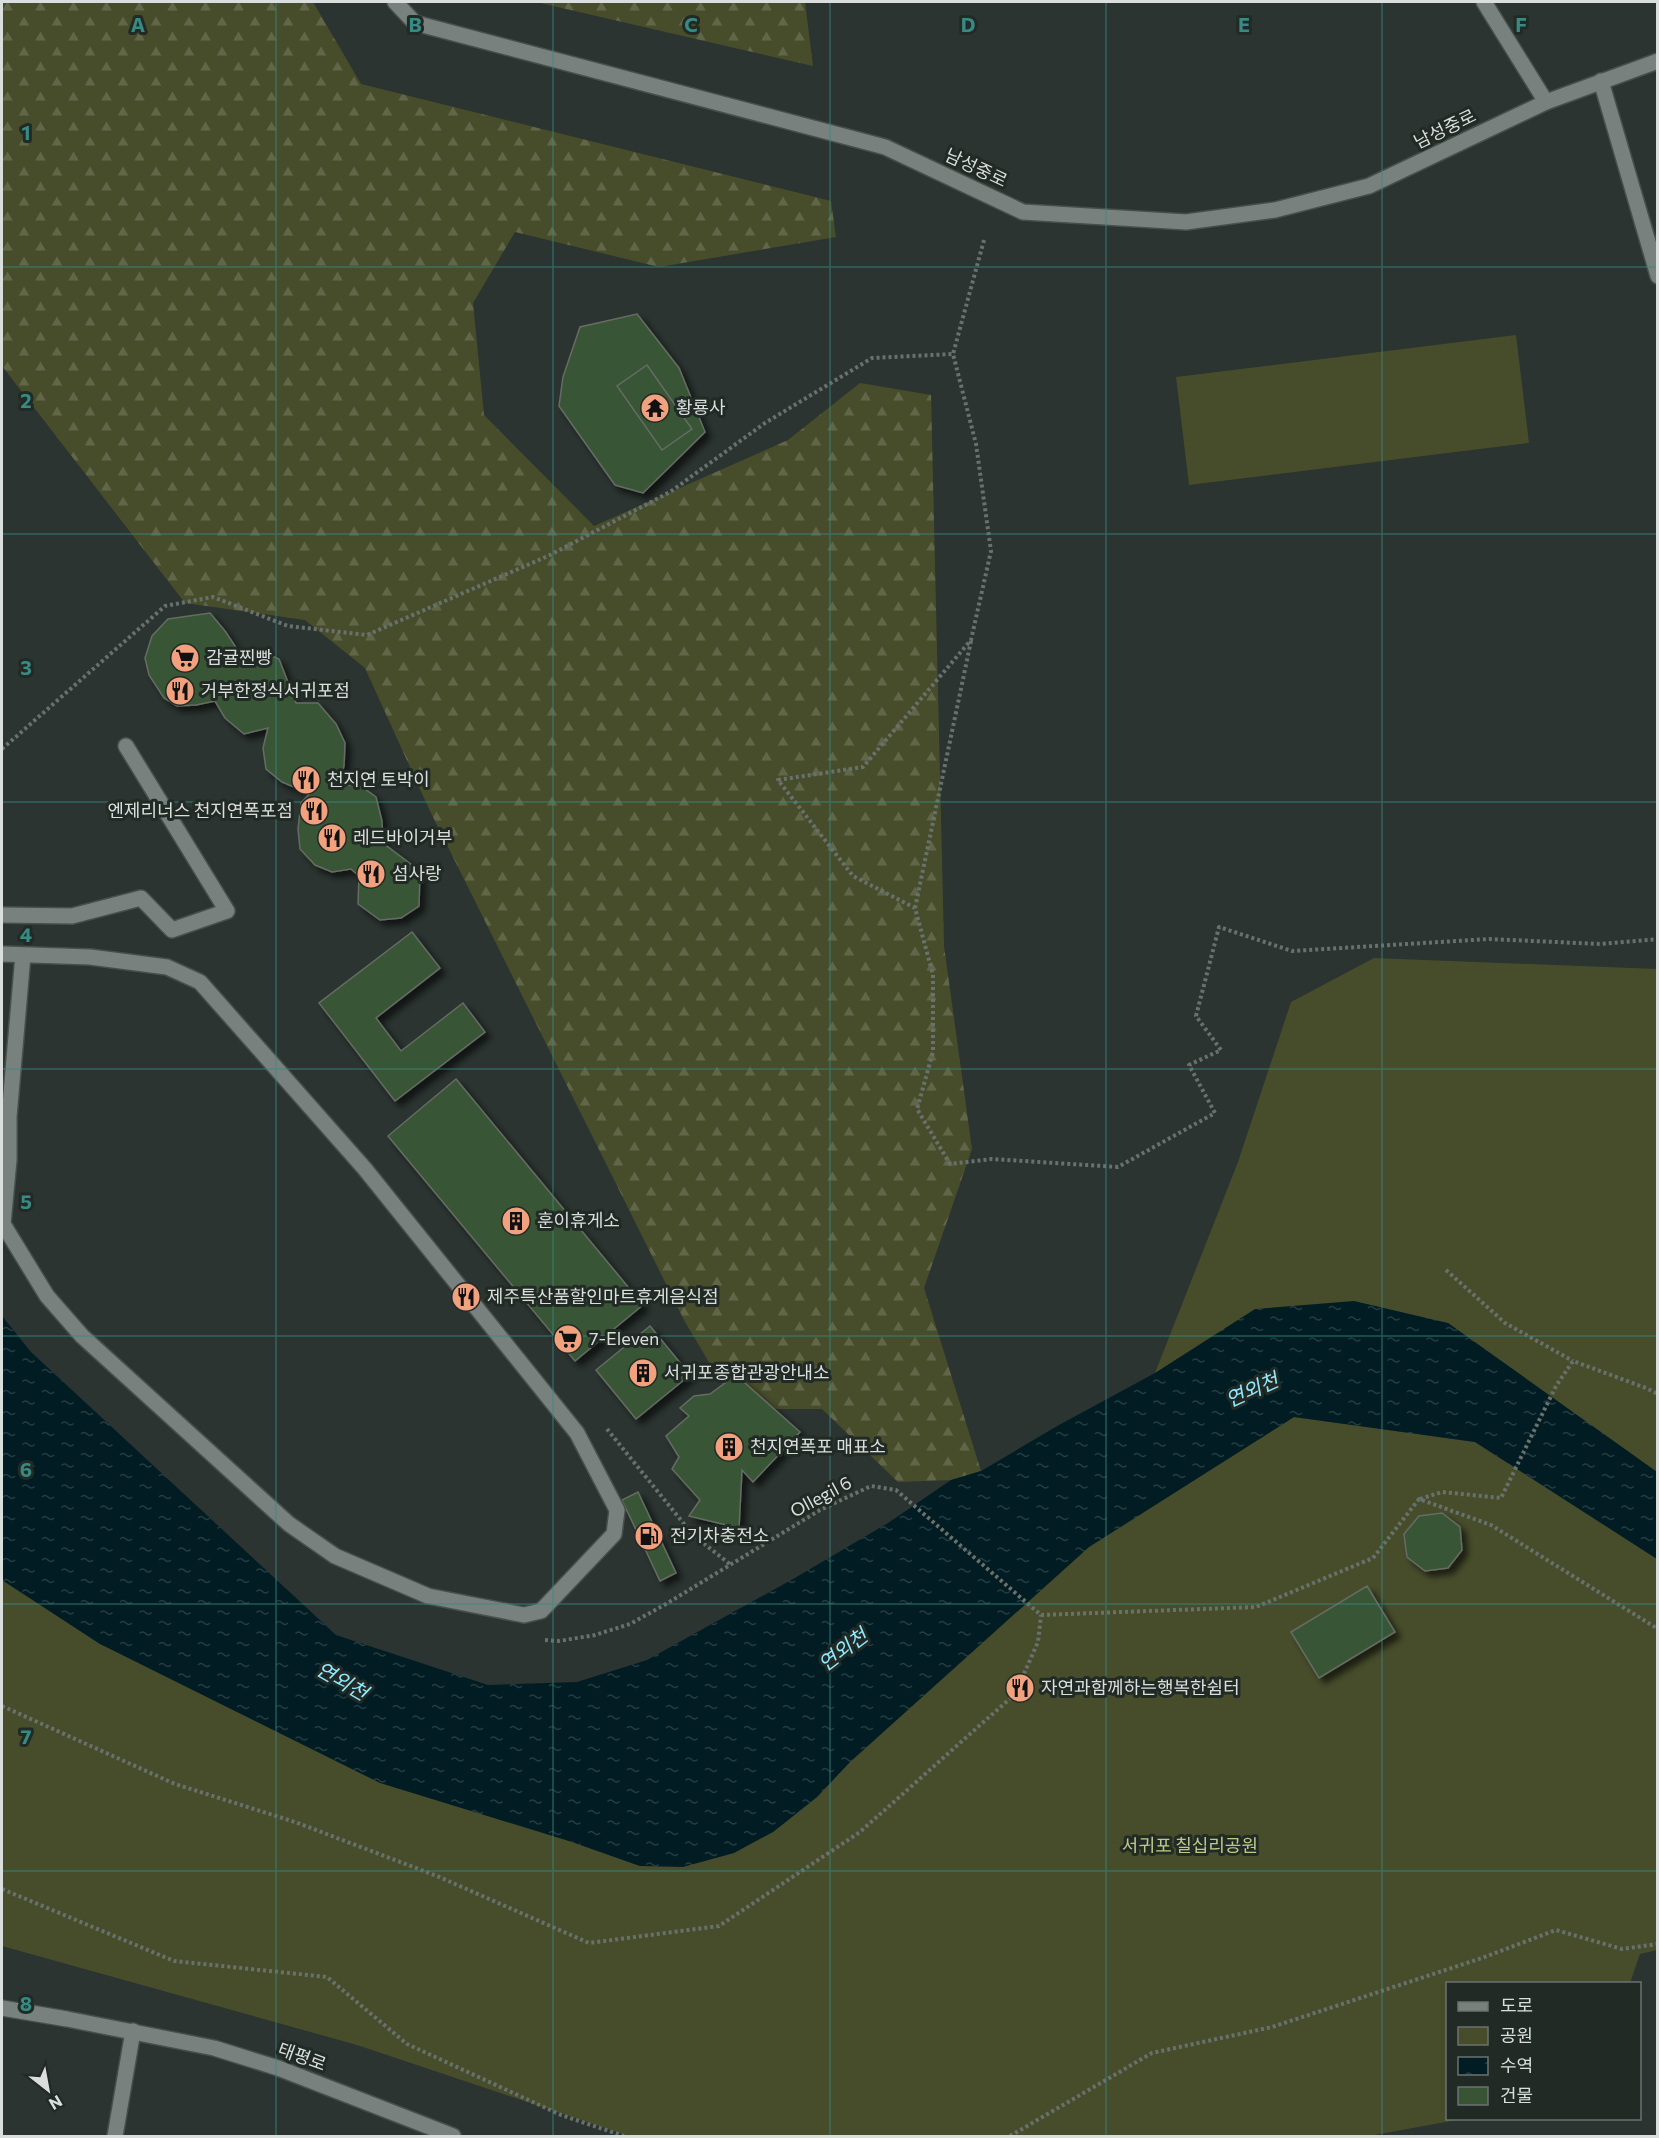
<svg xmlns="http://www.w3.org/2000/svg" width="1659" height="2138" font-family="Commissioner,'Noto Sans KR',sans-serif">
<defs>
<pattern id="forest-firs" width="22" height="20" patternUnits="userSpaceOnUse" patternTransform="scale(1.5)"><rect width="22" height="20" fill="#474d2b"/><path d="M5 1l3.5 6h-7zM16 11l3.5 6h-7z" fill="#616649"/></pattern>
<pattern id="water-ripples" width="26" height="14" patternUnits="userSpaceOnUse" patternTransform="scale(1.5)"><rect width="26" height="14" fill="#011d23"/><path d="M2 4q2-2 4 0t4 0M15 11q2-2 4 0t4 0" fill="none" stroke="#253d42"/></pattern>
<filter id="shadow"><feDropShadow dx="5.5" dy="5.5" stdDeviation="3" flood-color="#0009"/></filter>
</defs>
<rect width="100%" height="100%" fill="#2b3430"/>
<path fill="url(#forest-firs)" d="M2,2h311l48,82 470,117 5,36 -177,30 -144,-35 -42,71 11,112 110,111 194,-86 72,-57 71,12 13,551 28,203 -48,139 57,183 -30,9 -53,2 -76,-73h-85l-52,-87 -255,-511 -65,-143 -60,-48 -120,-17 -183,-237z
M536,2h269l8,64z"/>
<path fill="#474d2b" d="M1516,335l13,108 -340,42 -13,-108z
M1374,958l283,11v503l-209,-149 -293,50 83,-211 53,-160z
M1294,1417l181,25 182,117v391l-17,4 -10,29 -182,1v134l14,1 -93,17h-740l-272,-91 -355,-99v-366l98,64 472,198 68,24 133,-34 44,-35 33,-35 239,-215z"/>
<path fill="url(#water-ripples)" d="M1354,1301l94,22 209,149v87l-182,-117 -181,-25 -205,130 -239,215 -33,35 -44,35 -39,21 -51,14 -43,-1 -68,-24 -192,-59 -280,-139 -98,-64v-264l29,36 305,283 152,50 89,-3 70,-22 146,-81 95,-56 63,-43 30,-9 78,-46 96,-52 100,-64z"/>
<path fill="#385434" stroke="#666c65" stroke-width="1.5" filter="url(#shadow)" d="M637,314l42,54 26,64 -62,61 -28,-8 -56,-79 4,-29 17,-50z
M647,365l45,64 -30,21 -45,-64z
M210,613l15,18 14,21 18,-3 22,10 17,44h22l18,21 9,19 -1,23 -4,14 7,5 15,2 14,10 6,24 1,22 37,28 -1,35 -18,12 -21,2 -22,-16 1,-28 -8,-7 -19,3 -17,-7 -15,-16 -2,-20 3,-26 13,-14 -13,1 -19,-8 -16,-13 -3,-21 5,-20 -24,6 -19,-16 -10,-17 -19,4 -19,1 -13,-8 -15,-23 -4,-17 7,-22 16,-17z
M412,932l28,36 -64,50 25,33 62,-48 22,29 -90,69 -76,-98z
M456,1079l187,226 -68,56 -187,-225z
M650,1326l40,49 -54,44 -40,-49z
M736,1375l64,57 -47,50 -11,-12 -3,58 -50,-12 11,-16 -28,-31 7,-12 -13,-21 23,-20 -9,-8 14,-12 16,-2z
M638,1492l38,81 -16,8 -38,-81z
M1442,1513l18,14 2,23 -14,18 -23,3 -18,-14 -3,-23 15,-18z
M1367,1586l28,46 -76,46 -28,-46z"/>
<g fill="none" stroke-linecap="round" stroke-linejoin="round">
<g stroke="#474f4b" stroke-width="18">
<path id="service" d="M1601,81l57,195
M2,915l70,1 69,-18 31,32 55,-19 -101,-165
M2,954l88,3 77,10 33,15 165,187 212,264 40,77 -3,24 -73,77 -17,4 -96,-19 -93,-40 -46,-32 -43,-39 -164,-149 -35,-40 -44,-72 6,-64v-43l14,-162"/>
</g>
<g stroke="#474f4b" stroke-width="18">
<path id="minor" d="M1484,2l62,100
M115,2136l18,-105"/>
</g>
<g stroke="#474f4b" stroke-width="18">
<path id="tertiary" d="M395,2l20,21 470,124 138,65 163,10 89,-12 94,-24 177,-84 112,-41
M2,2008l65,11 147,29 64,20 175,68"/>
</g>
<path stroke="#69716d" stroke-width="4" stroke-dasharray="3 3" stroke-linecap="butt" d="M984,240l-31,114 23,90 15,107 -20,89 -108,127 -85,13 75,96 62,32 18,67v77l-16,57 33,55 42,-5 126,8 97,-54 -26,-48 32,-15 -25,-34 23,-89 73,24 197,-12 111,5 58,-5
M2,749l163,-143 48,-9 75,29 79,9 181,-79 122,-64 95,-69 107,-65 81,-4
M915,908l56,-267
M1446,1270l59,53 68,38
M607,1429l86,106 38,30
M1420,1499l22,-7 59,6 55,-112 17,-25 73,27 12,6
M545,1640l14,1 36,-6 35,-11 36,-20 154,-94 51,-24 25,4 145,125 215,-8 117,-49 46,-59 72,26 167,104
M2,1706l173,78 120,38 142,54 152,67 130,-17 141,-94 155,-138 23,-52 3,-27
M2,1889l172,72 153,16 80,67 154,71 63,21
M1010,2136l142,-83 120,-26 210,-69 74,-28 66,19 36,-5"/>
<use href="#service" stroke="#78817d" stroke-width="15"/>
<use href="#minor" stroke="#78817d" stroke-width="15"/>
<use href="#tertiary" stroke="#78817d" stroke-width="15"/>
</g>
<path fill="none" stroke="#388b84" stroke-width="1.5" stroke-opacity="0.55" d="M276,2v2134M553,2v2134M830,2v2134M1106,2v2134M1382,2v2134M2,267h1656M2,534h1656M2,802h1656M2,1069h1656M2,1336h1656M2,1604h1656M2,1871h1656"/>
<defs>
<g id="temple-disc" transform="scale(1.5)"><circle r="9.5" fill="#f1a17d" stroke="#222a26"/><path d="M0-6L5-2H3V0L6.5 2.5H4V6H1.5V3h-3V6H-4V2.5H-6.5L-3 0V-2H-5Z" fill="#111"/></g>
<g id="supermarket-disc" transform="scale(1.5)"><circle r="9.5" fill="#f1a17d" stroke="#222a26"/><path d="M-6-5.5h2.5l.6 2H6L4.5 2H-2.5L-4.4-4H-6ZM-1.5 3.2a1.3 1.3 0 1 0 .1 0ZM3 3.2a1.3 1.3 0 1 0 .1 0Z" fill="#111"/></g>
<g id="restaurant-disc" transform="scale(1.5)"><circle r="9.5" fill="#f1a17d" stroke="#222a26"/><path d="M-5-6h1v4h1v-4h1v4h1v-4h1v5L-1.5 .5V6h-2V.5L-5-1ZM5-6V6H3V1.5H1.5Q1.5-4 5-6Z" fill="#111"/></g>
<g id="building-disc" transform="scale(1.5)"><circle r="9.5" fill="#f1a17d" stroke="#222a26"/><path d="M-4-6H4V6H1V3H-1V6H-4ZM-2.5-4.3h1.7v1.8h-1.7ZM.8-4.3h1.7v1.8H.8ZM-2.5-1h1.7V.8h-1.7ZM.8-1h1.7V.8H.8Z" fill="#111"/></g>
<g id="fuel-disc" transform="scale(1.5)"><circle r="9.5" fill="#f1a17d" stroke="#222a26"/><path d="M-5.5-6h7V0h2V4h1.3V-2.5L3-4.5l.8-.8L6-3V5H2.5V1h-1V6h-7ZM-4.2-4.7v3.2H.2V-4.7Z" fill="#111"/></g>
</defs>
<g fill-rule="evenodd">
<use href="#temple-disc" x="655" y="408"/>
<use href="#supermarket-disc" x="185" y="658"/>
<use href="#restaurant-disc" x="180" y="691"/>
<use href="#restaurant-disc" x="306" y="780"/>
<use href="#restaurant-disc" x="314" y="811"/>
<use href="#restaurant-disc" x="332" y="838"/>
<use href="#restaurant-disc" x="371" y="874"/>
<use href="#building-disc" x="516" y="1221"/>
<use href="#restaurant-disc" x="466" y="1297"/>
<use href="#supermarket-disc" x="568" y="1339"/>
<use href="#building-disc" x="643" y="1373"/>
<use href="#building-disc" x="729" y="1447"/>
<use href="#fuel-disc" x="649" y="1536"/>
<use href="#restaurant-disc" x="1020" y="1688"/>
</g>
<g text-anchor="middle" stroke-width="6" stroke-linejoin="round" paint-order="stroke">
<g font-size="18" fill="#dadfdd" stroke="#222a26">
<text transform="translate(1445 129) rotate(-26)" y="6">남성중로</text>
<text transform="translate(976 168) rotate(25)" y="6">남성중로</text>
<text transform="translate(821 1497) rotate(-28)" y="6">Ollegil 6</text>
<text transform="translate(302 2057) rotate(20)" y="6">태평로</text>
</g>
<g font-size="18" fill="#dadfdd" stroke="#222a26" text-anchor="start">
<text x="676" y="414">황룡사</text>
<text x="206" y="664">감귤찐빵</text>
<text x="201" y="697">거부한정식서귀포점</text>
<text x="327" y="786">천지연 토박이</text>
<text x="293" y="817" text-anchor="end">엔제리너스 천지연폭포점</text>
<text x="353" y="844">레드바이거부</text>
<text x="392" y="880">섬사랑</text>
<text x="537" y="1227">훈이휴게소</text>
<text x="487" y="1303">제주특산품할인마트휴게음식점</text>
<text x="589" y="1345">7-Eleven</text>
<text x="664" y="1379">서귀포종합관광안내소</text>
<text x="750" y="1453">천지연폭포 매표소</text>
<text x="670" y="1542">전기차충전소</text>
<text x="1041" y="1694">자연과함께하는행복한쉼터</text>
</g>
<g font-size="18" fill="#bdca86" stroke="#222a26">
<text x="1190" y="1852">서귀포 칠십리공원</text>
</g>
<g font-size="20" font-style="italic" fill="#90eaff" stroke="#222a26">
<text transform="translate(1252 1390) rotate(-24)" y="7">연외천</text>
<text transform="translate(843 1650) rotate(-37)" y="7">연외천</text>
<text transform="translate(342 1681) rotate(30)" y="7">연외천</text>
</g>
</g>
<g font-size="20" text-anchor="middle" font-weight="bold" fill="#388b84" stroke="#222a26" stroke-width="6" stroke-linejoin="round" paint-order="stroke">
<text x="138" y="32">A</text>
<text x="415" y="32">B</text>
<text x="691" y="32">C</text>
<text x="968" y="32">D</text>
<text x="1244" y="32">E</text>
<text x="1521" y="32">F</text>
<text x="26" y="140">1</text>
<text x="26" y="408">2</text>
<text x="26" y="675">3</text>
<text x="26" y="942">4</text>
<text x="26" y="1209">5</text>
<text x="26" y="1477">6</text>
<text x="26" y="1744">7</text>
<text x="26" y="2011">8</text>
</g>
<rect width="1659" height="2138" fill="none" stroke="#dadfdd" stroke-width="6"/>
<rect x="1446" y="1982" width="195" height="138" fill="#222a26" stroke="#6c726f" stroke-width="1.5"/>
<rect x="1458" y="2002" width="30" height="9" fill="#78817d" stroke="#6c726f" stroke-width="1.5"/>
<text x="1500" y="2012" font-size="18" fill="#dadfdd">도로</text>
<rect x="1458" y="2027" width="30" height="18" fill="#474d2b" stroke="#6c726f" stroke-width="1.5"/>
<text x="1500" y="2042" font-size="18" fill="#dadfdd">공원</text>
<rect x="1458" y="2057" width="30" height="18" fill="url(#water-ripples)" stroke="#6c726f" stroke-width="1.5"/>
<text x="1500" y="2072" font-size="18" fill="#dadfdd">수역</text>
<rect x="1458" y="2087" width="30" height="18" fill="#385434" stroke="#6c726f" stroke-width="1.5"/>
<text x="1500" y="2102" font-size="18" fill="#dadfdd">건물</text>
<g transform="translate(48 2090) rotate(149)" stroke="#222a26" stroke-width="4.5" paint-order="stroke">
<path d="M0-4.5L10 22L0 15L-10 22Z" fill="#dadfdd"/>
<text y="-9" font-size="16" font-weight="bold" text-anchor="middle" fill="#dadfdd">N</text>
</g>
</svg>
